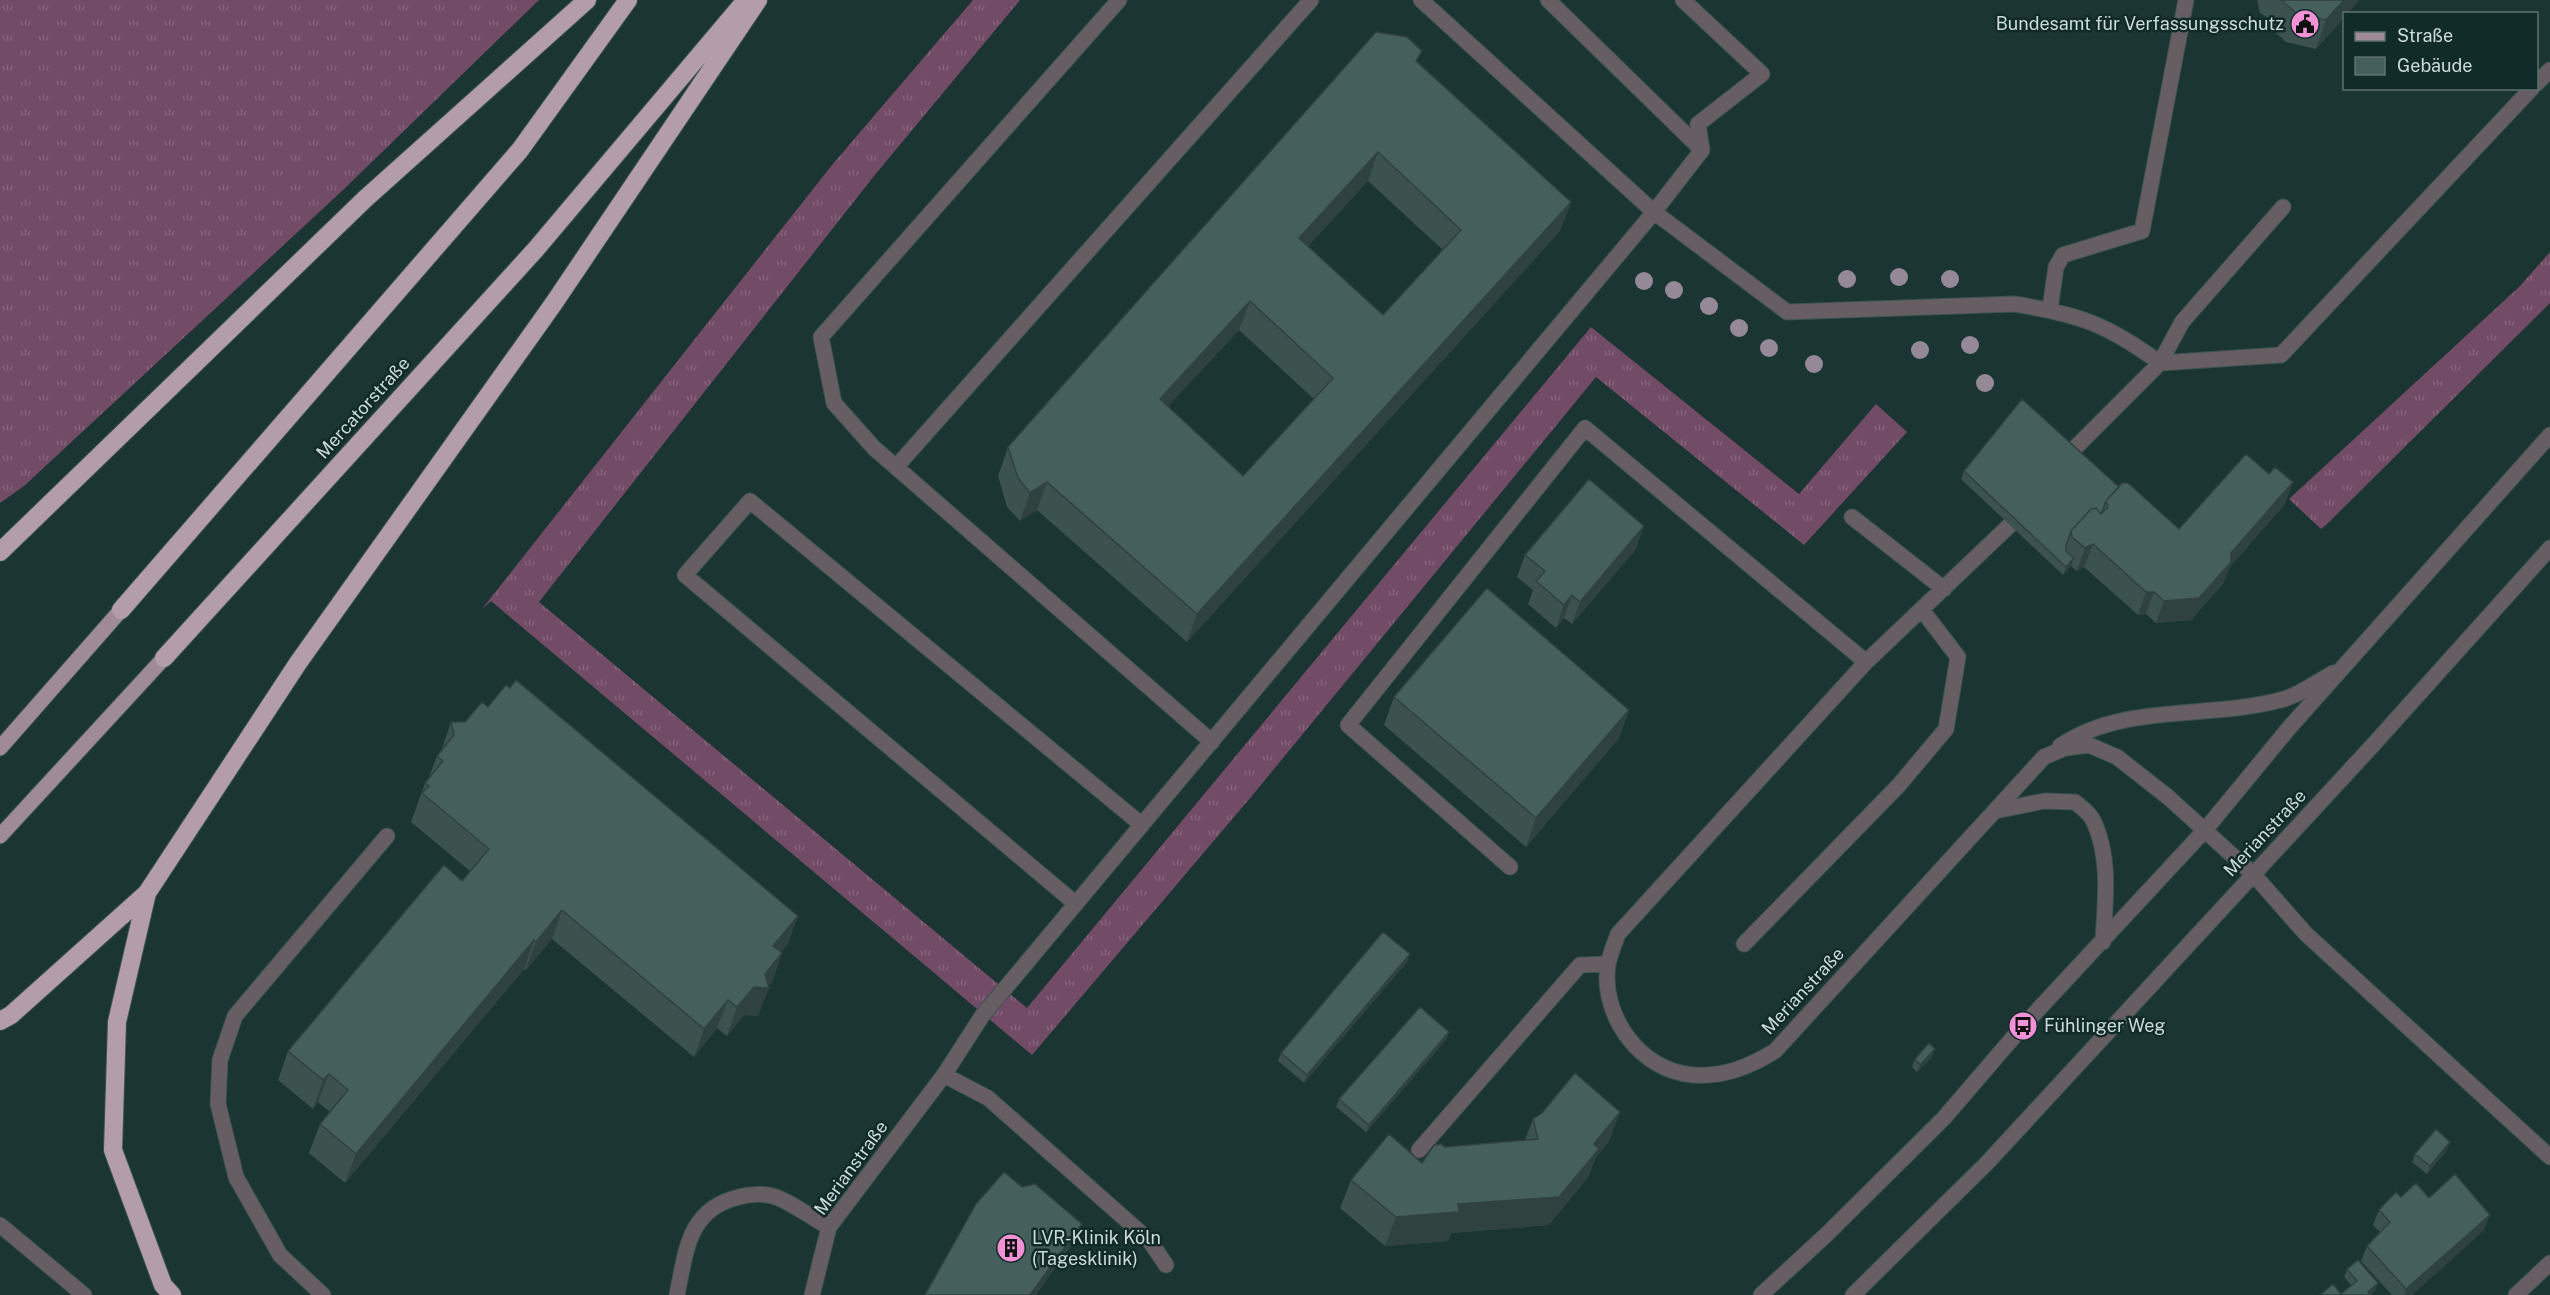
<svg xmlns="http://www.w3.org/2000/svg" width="2550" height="1295" font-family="'Public Sans',sans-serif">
<defs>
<pattern id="grass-tufts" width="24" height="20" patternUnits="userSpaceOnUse" patternTransform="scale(1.5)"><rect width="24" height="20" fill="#724b66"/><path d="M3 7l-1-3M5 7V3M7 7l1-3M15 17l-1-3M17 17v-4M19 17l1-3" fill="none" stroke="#85647b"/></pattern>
</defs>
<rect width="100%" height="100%" fill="#1b3532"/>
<path fill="url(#grass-tufts)" d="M0,0h539l-196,190 -319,296 -24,17z
M973,0h47l-146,176 -335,426 488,406 564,-681 208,167 77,-90 31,28 -103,113 -208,-168 -345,420 -219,258 -541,-454 -9,8 350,-444z
M2550,252v51l-224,222 -5,4 -32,-30 231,-213z"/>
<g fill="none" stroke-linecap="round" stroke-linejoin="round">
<g stroke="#3b5350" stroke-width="17">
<path id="minor" d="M1119,0l-298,337 13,66 40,45 338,294
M1421,0l233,212 133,100 227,-8c64,10 93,20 146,59l22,-41 101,-115
M1548,0l154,150
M2536,84l14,-14
M2050,309l6,-42 7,-12 79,-24 44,-231
M2070,453l90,-90 121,-8 251,-267
M896,467l415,-467
M1852,517l92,72
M2010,525l-144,137 -248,272c-3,9 -8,20 -10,30 -8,51 32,107 85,111 31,2 56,-8 82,-24l269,-294 21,-9 24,-3 28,12 51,40 86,78 52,59 244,223
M2060,746c65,-44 150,-26 224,-47 17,-5 34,-18 49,-26
M1995,811l49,-10 31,1c6,5 16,12 19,20 17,37 11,80 9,120
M1510,867l-162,-142 237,-297 281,234
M1076,904l-391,-329 65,-74 392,324
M1744,944l155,-159 47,-56 12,-72 -36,-47
M944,1075l44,23 161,142 17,25
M1419,1150l161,-185 28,-1
M0,1225l84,70
M323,1295l-43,-40 -44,-78 -18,-73 2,-44 15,-44 152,-180
M677,1295c9,-44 11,-86 62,-98 10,-3 27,-4 37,0 18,7 36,21 53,30
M812,1295l17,-68 115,-152 38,-59 672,-804 48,-62 -4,-26 64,-50 -79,-74
M1761,1295l66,-61 117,-116 79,-92 182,-196 84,-102 261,-293
M1853,1295l134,-132 386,-418 177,-197
M2516,1295l34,-32"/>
</g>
<g stroke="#3b5350" stroke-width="17">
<path id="major" d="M0,748l121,-138
M0,836l164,-178"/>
</g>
<g stroke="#3b5350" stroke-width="20">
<path id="highway" d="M0,552l365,-353 222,-199
M121,610l399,-460 108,-150
M164,658l372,-409 205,-243
M147,893l-30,129 -4,128 50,135 9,10
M0,1021l11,-6 136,-122 151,-230 256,-360 204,-303"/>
</g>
<use href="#minor" stroke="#675e64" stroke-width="15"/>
<use href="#major" stroke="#9e8b97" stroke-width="15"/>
<use href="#highway" stroke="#b39dab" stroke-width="18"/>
</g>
<g fill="#958997">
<circle cx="1899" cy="277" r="9"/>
<circle cx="1847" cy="279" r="9"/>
<circle cx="1950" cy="279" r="9"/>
<circle cx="1644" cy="281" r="9"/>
<circle cx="1674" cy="290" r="9"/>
<circle cx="1709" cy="306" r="9"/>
<circle cx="1739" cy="328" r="9"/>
<circle cx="1970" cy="345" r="9"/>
<circle cx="1769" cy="348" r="9"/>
<circle cx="1920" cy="350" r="9"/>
<circle cx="1814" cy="364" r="9"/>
<circle cx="1985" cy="383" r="9"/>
</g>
<path fill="#3b524f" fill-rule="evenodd" d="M2257,0h102l-43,49 -30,-7 -20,-18 2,-6 -8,-5z
M1418,62l153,140 -11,29 -373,411 -150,-132 -17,11 -13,-14 -9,-31 10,-29zM1368,181l75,69 -60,65 -75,-69zM1239,330l75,69 -71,77 -75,-70z
M1964,471l155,16 60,42 90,-55 24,8 -9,23 -55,63 -6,16 -32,36 -35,3 -10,-9 -8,1 -54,-48 -7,4 -6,-5 -8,9 -102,-96z
M1636,549l-64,75 -8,-6 -8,10 -28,-24 5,-14 -16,-13 8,-22z
M1394,697l235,13 -10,28 -93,109 -142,-122z
M451,722l337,222 -7,8 1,1 -10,29 -4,4 -10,30 -14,-1 -17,21 -10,-8 -23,29 -142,-118 -27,32 -1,-2 -179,214 -36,-30 11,-29 10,-12 -12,-10 -5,7 -35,-29 10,-29 174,-170 8,-10 -59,-49 14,-39 4,-6 8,-21 4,-5z
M1407,962l-103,121 -26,-22 3,-8z
M1449,1032l-3,8 -80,92 -30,-25 3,-8z
M1932,1057l-15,15 -5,-5 3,-8z
M1542,1113l68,27 -14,17 -8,20 -39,48 -98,8 -3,8 -63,5 -45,-38 11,-28 71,-17 23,-16 80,-7 8,-21z
M2447,1150l-20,24 -15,-12 3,-8z
M2401,1197l28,1 55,32 -72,65h-20l-31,-34 6,-15 13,-14 -7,-7 6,-15z
M2347,1269l28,22 -4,3h-30l10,-9 -7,-8z"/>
<path fill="#304240" d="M2344,0h15l-12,14h-3v2l-28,33 10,-29z
M1378,152l-10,29 -79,85 10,-28z
M1571,202l-11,29 -373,411 10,-28z
M1250,301l-11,29 -90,97 11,-28z
M1047,482l-10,28 -17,11 10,-28z
M2293,482l-9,23 -55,63 -6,16 -32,36 -35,3 8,-22 67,-48z
M1644,526l-8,23 -64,75 8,-22z
M2093,544l-9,23 -7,4 8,-23z
M2074,558l-3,8 -8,9 3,-8z
M2146,592h8l-8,22 -8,1z
M1572,595l-8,23 -8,10 8,-23z
M1629,710l-10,28 -93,109 10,-29z
M562,910l-10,29 -27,32 11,-29z
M798,916l-10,28 -25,30 10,-28z
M534,940l-10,29 -179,214 11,-29z
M782,953l-10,29 -5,5 2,1 -11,28 -14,-1 -17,21 10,-29z
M1410,954l-3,8 -103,121 3,-8z
M728,1000l-11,28 -23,29 10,-28z
M1449,1032l-3,8 -80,92 3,-7z
M1935,1049l-3,8 -15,15 3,-7z
M329,1074l-11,28 -5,7 10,-29z
M1620,1112l-10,28 -14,17 -8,20 -39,48 -98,8 -3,8 -63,5 11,-29 62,-13 136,-60z
M2450,1142l-3,8 -20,24 3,-8z
M2490,1215l-6,15 -72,65h-8l2,-6z
M1082,1224l-6,15 -40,56h-6z
M2378,1283l-3,8 -5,4 -2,-3z"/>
<path fill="#455f5c" stroke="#304240" stroke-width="1.5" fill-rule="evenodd" d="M2281,0h63l-18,20 -30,-7z
M1376,32l31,5 15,14 -6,10 155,141 -374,412 -150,-132 -17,11 -12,-15 -10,-31zM1378,152l83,78 -78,85 -84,-77zM1250,301l83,77 -90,98 -83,-77z
M2022,399l97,88 -13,14 -5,13 -5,-6 -5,1 -20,22 -5,15v5l8,7 -8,9 -102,-96z
M2246,454l23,20 6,-7 18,15 -62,71v9l-32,36 -35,3 -10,-9h-8l-53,-48 -8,4 -13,-11 -1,-6 20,-22 5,-1 5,6 7,-7 -2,-6 16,-18h6l51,46z
M1589,479l55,47 -64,76 -8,-7 -8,10 -28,-24 9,-10 -20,-16z
M1487,588l142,122 -93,108 -142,-121z
M516,680l282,236 -25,30 9,7 -17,21 4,14 -15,-1 -17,20 -9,-7 -24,29 -142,-119 -26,32 -2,-2 -178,214 -36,-30 28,-34 -19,-16 -6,6 -35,-29 156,-186 18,16 27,-32 -67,-56 7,-7 -4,-3 18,-22 -6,-5 17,-21 -3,-13h14l17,-20 6,5 18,-22 4,3z
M1383,932l27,22 -103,121 -26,-22z
M1420,1007l29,25 -80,93 -30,-26z
M1929,1043l6,6 -15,16 -5,-6z
M1575,1073l45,39 -26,32 5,5 -40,48 -101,7 1,8 -63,5 -45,-37 38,-46 33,29 12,-18 7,-1 4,3 93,-8 -5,-20 9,-6z
M2436,1129l14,13 -20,24 -15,-12z
M1004,1172l18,15 13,-3 47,40 -52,71h-105l51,-91z
M2455,1174l35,41 -84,74 -39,-43 23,-24 -11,-12 17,-18 5,5 15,-14 13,15z
M2358,1260l20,23 -10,9 3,3h-29l-1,-1 16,-13 -10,-12z
M2333,1284l9,11h-22z"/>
<defs>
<g id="civic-disc" transform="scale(1.5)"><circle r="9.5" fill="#f391d6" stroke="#112b28"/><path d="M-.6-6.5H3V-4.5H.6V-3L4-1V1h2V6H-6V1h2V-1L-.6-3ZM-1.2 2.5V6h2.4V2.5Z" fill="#111"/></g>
<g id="bus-disc" transform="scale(1.5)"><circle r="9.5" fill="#f391d6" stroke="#112b28"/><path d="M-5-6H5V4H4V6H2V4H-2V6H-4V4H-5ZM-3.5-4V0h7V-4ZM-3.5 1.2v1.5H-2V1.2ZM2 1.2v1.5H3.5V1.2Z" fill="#111"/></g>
<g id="building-disc" transform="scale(1.5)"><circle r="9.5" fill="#f391d6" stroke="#112b28"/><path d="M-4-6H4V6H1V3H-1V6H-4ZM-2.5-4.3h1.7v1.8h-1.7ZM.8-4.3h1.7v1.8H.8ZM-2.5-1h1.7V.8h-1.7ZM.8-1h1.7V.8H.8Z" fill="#111"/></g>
</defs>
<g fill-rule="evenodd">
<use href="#civic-disc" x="2305" y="24"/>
<use href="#bus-disc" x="2023" y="1026"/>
<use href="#building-disc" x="1011" y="1248"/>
</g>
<g text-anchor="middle" stroke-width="5" stroke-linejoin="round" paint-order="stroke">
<g font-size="18" fill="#ccdbd9" stroke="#112b28" text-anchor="start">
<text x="2284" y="30" text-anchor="end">Bundesamt für Verfassungsschutz</text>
<text x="2044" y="1032">Fühlinger Weg</text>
<text x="1032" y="1244">LVR-Klinik Köln<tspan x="1032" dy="21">(Tagesklinik)</tspan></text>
</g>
<g font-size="18" fill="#ccdbd9" stroke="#112b28">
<text transform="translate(363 408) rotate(-48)" y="6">Mercatorstraße</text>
<text transform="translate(2265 833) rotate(-47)" y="6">Merianstraße</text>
<text transform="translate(1803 991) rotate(-47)" y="6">Merianstraße</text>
<text transform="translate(851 1168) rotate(-54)" y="6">Merianstraße</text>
</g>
</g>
<rect x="2343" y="12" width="195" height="78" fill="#112b28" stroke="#5c716f" stroke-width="1.5"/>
<rect x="2355" y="32" width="30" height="9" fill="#9e8b97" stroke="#5c716f" stroke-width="1.5"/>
<text x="2397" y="42" font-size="18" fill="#ccdbd9">Straße</text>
<rect x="2355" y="57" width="30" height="18" fill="#455f5c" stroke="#5c716f" stroke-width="1.5"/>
<text x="2397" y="72" font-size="18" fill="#ccdbd9">Gebäude</text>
</svg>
